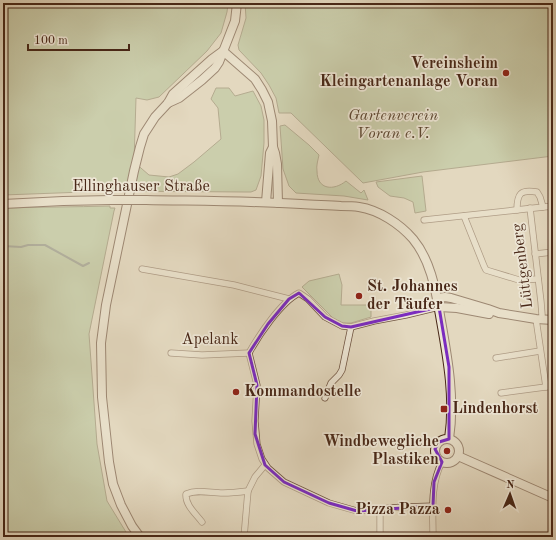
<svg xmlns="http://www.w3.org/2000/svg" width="556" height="540" font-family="'Old Standard TT',serif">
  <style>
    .green { fill: #aec096; stroke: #7b7456 }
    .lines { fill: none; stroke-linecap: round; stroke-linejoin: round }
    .stream { stroke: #767f75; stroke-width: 2 }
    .street-casing { stroke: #6f5341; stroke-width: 7 }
    .secondary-casing { stroke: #482717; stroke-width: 10 }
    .street { stroke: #ede6d5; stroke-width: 5.5 }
    .secondary { stroke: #ede6d5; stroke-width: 8 }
    .secondary-bridge-casing { stroke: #482717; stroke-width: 10; stroke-linecap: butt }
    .secondary-bridge { stroke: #ede6d5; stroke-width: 8 }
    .marked { fill: none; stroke: #7b2cbf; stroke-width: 3; stroke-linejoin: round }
    .poi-dot { fill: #8f2418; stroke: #ede6d5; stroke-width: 1.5 }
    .labels { text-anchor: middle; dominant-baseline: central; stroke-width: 3.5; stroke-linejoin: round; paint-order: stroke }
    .poi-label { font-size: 16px; font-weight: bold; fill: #482717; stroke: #ede6d5; text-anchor: end }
    .park-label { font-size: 16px; font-style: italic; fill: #5c4630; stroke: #ede6d5 }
    .street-label { font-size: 16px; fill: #482717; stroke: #ede6d5 }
  </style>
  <rect width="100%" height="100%" fill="#e3d8bf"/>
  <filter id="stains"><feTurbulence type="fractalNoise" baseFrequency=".005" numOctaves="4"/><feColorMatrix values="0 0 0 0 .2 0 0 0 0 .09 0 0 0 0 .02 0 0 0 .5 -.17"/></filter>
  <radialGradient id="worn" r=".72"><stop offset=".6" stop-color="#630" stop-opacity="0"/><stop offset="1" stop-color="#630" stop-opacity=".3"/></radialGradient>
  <g class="green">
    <polygon points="3,3 228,3 227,12 221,33 207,51 159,97 147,100 136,98 134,162 149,175 169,177 178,174 194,162 221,139 218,108 211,99 216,88 229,88 235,96 253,91 261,106 264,120 264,143 261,176 256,190 251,192 244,192 112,191 3,195"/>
    <polygon points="245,3 553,3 553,156 423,172 363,183 291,113 279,113 276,98 269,85 261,73 239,50 238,45 246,18"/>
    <path d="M 285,125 L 309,145 L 319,155 C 318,160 316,166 317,171 C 317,190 334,191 346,181 L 361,193 L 364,190 L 368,200 L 344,196 L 296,193 L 289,186 L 283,169 L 280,126 Z"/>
    <polygon points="422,176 426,211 415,213 413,202 404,198 390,196 378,187 376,182"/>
    <path d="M 110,206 L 110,208 L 115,208 L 114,211 L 89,334 L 97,444 L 107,501 L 129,537 L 3,537 L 3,208 C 39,207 75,207 110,206 Z"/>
    <polygon points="339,274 342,285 341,305 371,305 371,317 351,323 343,323 334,319 302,287 309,281"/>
  </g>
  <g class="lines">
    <polyline class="stream" points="3,246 21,247 28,245 45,245 83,266 89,263"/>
    <defs>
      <g id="street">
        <polyline points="530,208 541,302 542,315 542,320"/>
        <path d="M 517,210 C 517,194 520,189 537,192 L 540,197 L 543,207"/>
        <polyline points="464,216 484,266 486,270 519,280 538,279"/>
        <polyline points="424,220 553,206"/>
        <polyline points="535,254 553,252"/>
        <polyline points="142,269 234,285 289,299"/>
        <polyline points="536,319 546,387"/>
        <polyline points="171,353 202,355 249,353"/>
        <polyline points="496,358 540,351"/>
        <polyline points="501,393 553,386"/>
        <polyline points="325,398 331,383 339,375 342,370 351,327"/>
        <path d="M 433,506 L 402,507 L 357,511 L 329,503 L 284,482 L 268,468 L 262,459 L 257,444 L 255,421 L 257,385 L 249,353 C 259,335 281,302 299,293 L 308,299 L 325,317 L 342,326 L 351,327 L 374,321 L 406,315 L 439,307"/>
        <path d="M 202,522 C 196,514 185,505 186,494 C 198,489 210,493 223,493 C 231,493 240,492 248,491"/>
        <polyline points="244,537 248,491 255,477 265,465"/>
        <polyline points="380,537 380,509"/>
        <path d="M 433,537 C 433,512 430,484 442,462"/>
      </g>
      <g id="secondary">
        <polyline points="223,51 255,79 262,90 268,102 272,121 273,147 275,153 277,164 278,203"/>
        <polyline points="168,103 179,98 202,80 215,68 219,62 235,21 237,3"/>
        <path d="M 146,200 C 198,201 250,201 301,204 C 314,205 328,205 341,206 C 347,206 353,206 359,207 C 379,210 400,224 413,239 C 432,262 436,293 441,321 C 448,360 455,400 449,439"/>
        <polyline points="266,202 270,153 273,147"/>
        <polyline points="3,204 63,201 111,200"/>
        <polyline points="437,298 445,297 451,298 488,309 499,313 536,319 553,320"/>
        <polyline points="439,307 457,308 489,314"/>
        <circle cx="447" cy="451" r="12"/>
        <polyline points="458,456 553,498"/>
        <polyline points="140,537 132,526 121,505 113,484 109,462 102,397 101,343 106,305 134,171 140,147 144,134 155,117 168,103 173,94 212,59 223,51"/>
      </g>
    </defs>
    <use href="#street" class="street-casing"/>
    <use href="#secondary" class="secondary-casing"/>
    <use href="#street" class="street"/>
    <use href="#secondary" class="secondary"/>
    <defs>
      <polyline id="secondary-bridge" points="111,200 146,200"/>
    </defs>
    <use href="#secondary-bridge" class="secondary-bridge-casing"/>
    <use href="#secondary-bridge" class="secondary-bridge"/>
  </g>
  <path d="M0 0H556V540H0ZM 299,293 L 325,317 L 342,326 L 351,327 L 439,307 L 449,367 L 449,439 L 439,442 L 435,449 L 442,462 L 434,482 L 433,506 L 357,511 L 329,503 L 284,482 L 265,465 L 255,434 L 257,385 L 249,353 L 268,324 L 289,299 Z" fill="#e3d8bf" fill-opacity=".55" fill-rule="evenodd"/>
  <path class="marked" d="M 299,293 L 325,317 L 342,326 L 351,327 L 439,307 L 449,367 L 449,439 L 439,442 L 435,449 L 442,462 L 434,482 L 433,506 L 357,511 L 329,503 L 284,482 L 265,465 L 255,434 L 257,385 L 249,353 L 268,324 L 289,299 Z"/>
  <g class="poi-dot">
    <circle cx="506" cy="73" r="4"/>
    <circle cx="359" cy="296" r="4"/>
    <circle cx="236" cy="392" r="4"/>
    <rect x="440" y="405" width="8" height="8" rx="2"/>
    <circle cx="447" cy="451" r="4"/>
    <circle cx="448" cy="510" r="4"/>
  </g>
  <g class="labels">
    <g class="poi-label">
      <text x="498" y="64">Vereinsheim<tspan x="498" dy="18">Kleingartenanlage Voran</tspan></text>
      <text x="367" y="287" text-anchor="start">St. Johannes<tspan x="367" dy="18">der Täufer</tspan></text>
      <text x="244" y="392" text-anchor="start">Kommandostelle</text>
      <text x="452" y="409" text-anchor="start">Lindenhorst</text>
      <text x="439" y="442">Windbewegliche<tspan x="439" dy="18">Plastiken</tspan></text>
      <text x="440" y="510">Pizza Pazza</text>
    </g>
    <g class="park-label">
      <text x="393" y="116">Gartenverein<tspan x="393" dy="18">Voran e.V.</tspan></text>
    </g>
    <g class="street-label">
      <text x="141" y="187">Ellinghauser Straße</text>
      <text transform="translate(523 266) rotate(-97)">Lüttgenberg</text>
      <text x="210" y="340">Apelank</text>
    </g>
  </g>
  <rect width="556" height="540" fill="none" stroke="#e3d8bf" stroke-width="16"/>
  <rect x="4" y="4" width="548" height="532" fill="none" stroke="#482717" stroke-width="2"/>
  <rect x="8" y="8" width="540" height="524" fill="none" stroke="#482717"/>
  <g transform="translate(510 494) rotate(2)" stroke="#ede6d5" stroke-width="3" paint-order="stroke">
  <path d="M0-3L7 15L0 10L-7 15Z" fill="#482717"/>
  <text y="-6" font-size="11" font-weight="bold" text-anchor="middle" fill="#482717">N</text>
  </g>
  <path d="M28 44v6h101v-6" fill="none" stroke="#482717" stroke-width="2"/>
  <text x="34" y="44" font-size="12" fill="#482717" stroke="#ede6d5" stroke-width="3" paint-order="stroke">100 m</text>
  <rect width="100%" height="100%" filter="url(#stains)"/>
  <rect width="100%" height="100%" fill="url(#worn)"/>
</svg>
